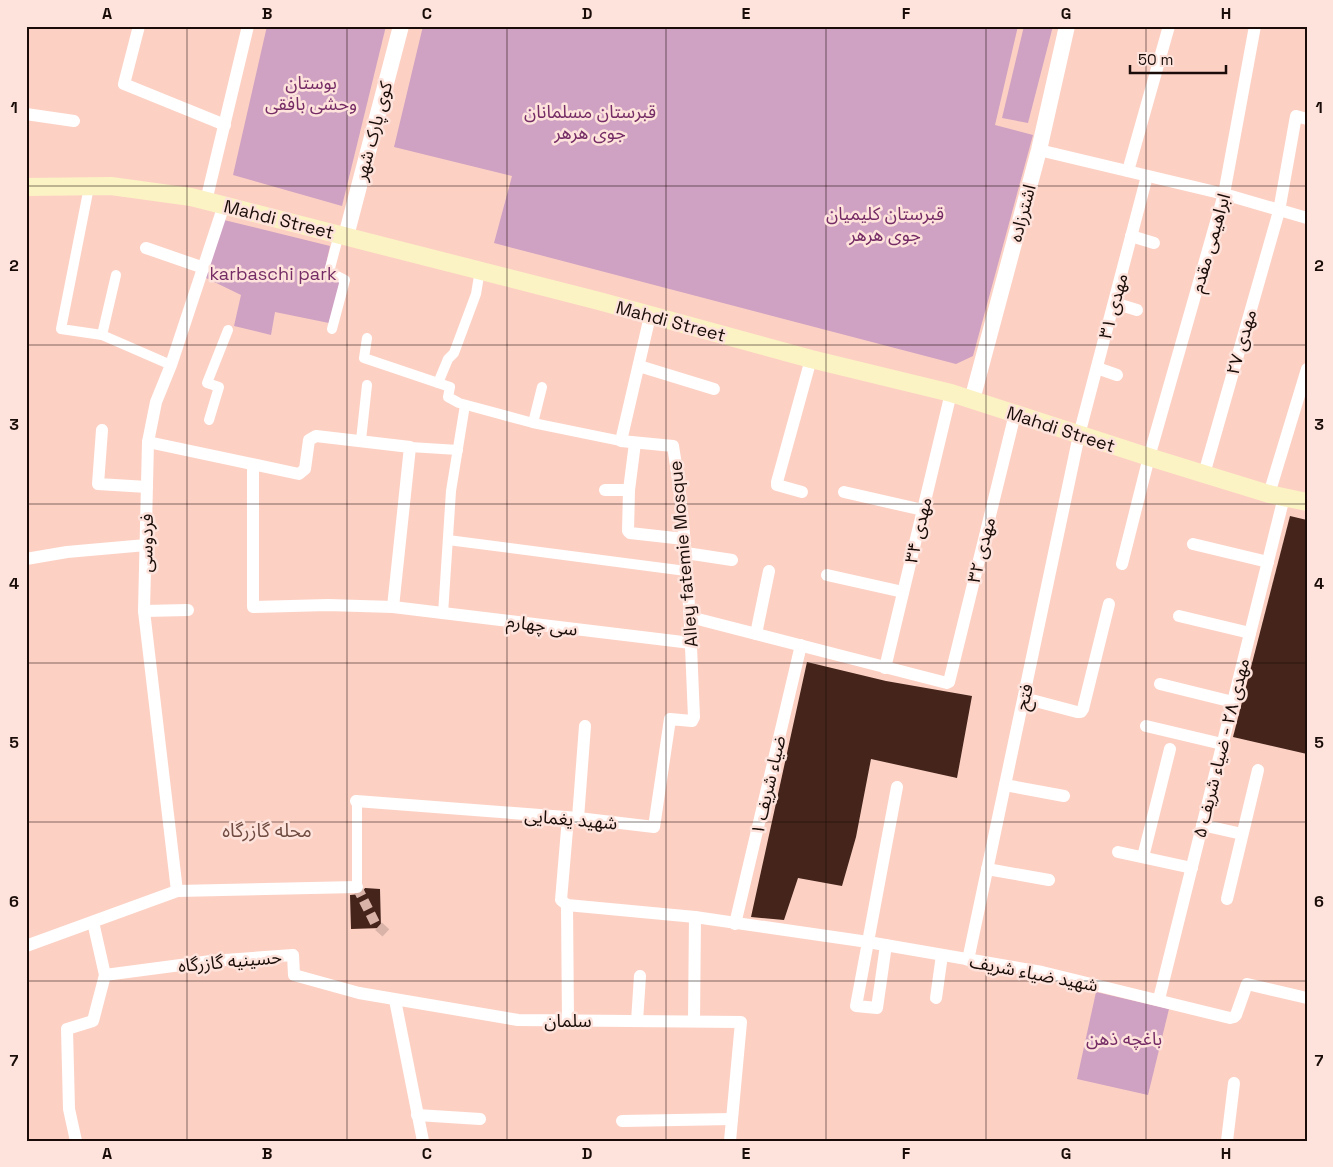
<svg xmlns="http://www.w3.org/2000/svg" width="1333" height="1167" font-family="'Space Grotesk','Noto Sans Arabic',sans-serif">
  <style>
    .green { fill: #cfa1c2 }
    .building { fill: #44241b }
    .lines { fill: none; stroke-linecap: round; stroke-linejoin: round }
    .pedestrian-tunnel { stroke: #dab3a8; stroke-width: 10; stroke-dasharray: 10 5; stroke-linecap: butt }
    .pedestrian { stroke: #fff; stroke-width: 10 }
    .minor { stroke: #fff; stroke-width: 12 }
    .tertiary { stroke: #fff; stroke-width: 16 }
    .secondary { stroke: #fcf3c4; stroke-width: 18 }
    .grid { fill: none; stroke: #1a0c08; stroke-width: 1; stroke-opacity: 0.55 }
    .labels { text-anchor: middle; dominant-baseline: central; stroke-width: 5; stroke-linejoin: round; paint-order: stroke }
    .park-label { font-size: 18px; fill: #752b65; stroke: #fde3db }
    .street-label { font-size: 18px; fill: #1a0c08; stroke: #fde3db }
    .neighbourhood-label { font-size: 19px; fill: #704c42; stroke: #fde3db }
    .neatline { fill: none; stroke: #1a0c08; stroke-width: 2 }
    .grid-label { font-size: 16px; text-anchor: middle; font-weight: bold; fill: #1a0c08 }
  </style>
  <rect width="100%" height="100%" fill="#fcd1c4"/>
  <g class="green">
    <polygon points="267,26 386,26 342,206 233,175"/>
    <polygon points="423,26 1018,26 995,125 1033,135 973,356 956,364 494,243 512,176 394,147"/>
    <polygon points="1024,26 1053,26 1028,123 1002,118"/>
    <polygon points="224,220 330,246 324,273 342,282 329,323 275,312 271,335 234,326 241,295 204,277"/>
    <polygon points="1096,992 1169,1009 1148,1095 1077,1079"/>
  </g>
  <g class="building">
    <polygon points="1290,516 1307,520 1307,754 1233,737"/>
    <polygon points="807,662 886,681 972,696 957,778 871,759 856,837 842,886 798,878 784,920 751,917"/>
    <polygon points="365,888 380,889 381,928 351,929 350,895 361,894"/>
  </g>
  <g class="lines">
    <polyline class="pedestrian-tunnel" points="357,887 375,923 386,933"/>
    <g class="pedestrian">
      <polyline points="89,187 61,329 102,335 171,365"/>
      <polyline points="332,329 345,280 329,272 339,234"/>
      <polyline points="102,335 116,275"/>
      <polyline points="367,338 364,358 450,387 448,397 459,403 533,423 621,441"/>
      <polyline points="438,383 448,359 454,353 476,294 480,270"/>
      <polyline points="209,420 219,387 207,383 228,330"/>
      <polyline points="533,423 542,387"/>
      <polyline points="361,440 367,385"/>
      <polyline points="410,447 458,450"/>
      <polyline points="448,540 686,571"/>
      <polyline points="443,614 451,491 465,405"/>
      <polyline points="357,801 357,887"/>
    </g>
    <g class="minor">
      <polyline points="139,26 124,84 225,125"/>
      <polyline points="26,114 74,121"/>
      <polyline points="1039,150 1224,194 1307,218"/>
      <polyline points="1128,171 1169,26"/>
      <polyline points="206,201 248,26"/>
      <polyline points="1131,236 1154,243"/>
      <polyline points="146,248 204,268"/>
      <polyline points="1114,303 1137,310"/>
      <polyline points="639,366 714,389"/>
      <polyline points="1097,368 1117,375"/>
      <polyline points="102,430 98,484 147,487"/>
      <polyline points="148,442 299,474 305,469 309,440 316,436 410,447 393,607"/>
      <polyline points="635,443 629,490 628,531 630,533 684,539"/>
      <polyline points="253,465 253,607 328,605 393,607 691,643"/>
      <polyline points="1204,474 1279,211 1296,116 1307,119"/>
      <polyline points="605,490 629,490"/>
      <polyline points="802,492 777,485 777,482 811,359"/>
      <polyline points="844,492 923,510"/>
      <polyline points="1269,494 1307,369"/>
      <polyline points="1193,544 1268,562"/>
      <polyline points="686,553 732,560"/>
      <polyline points="26,559 67,552 146,545"/>
      <polyline points="1122,564 1149,457 1224,194 1255,26"/>
      <polyline points="827,575 903,592"/>
      <polyline points="144,611 188,610"/>
      <polyline points="1179,616 1250,633"/>
      <polyline points="690,617 947,683 949,682 1015,414"/>
      <polyline points="756,634 769,571"/>
      <polyline points="885,668 951,393"/>
      <polyline points="1160,684 1233,702"/>
      <polyline points="1024,698 1077,712 1081,712 1083,709 1109,604"/>
      <polyline points="1146,726 1222,744"/>
      <polyline points="1005,785 1064,796"/>
      <path d="M 356,801 L 578,818 L 654,827 L 670,719 L 692,721 L 694,717 C 690,627 688,536 673,446 L 621,441 L 650,316"/>
      <polyline points="568,818 561,900 567,905 695,917 868,942 1042,972 1230,1018 1234,1017 1236,1015 1247,984 1307,998"/>
      <polyline points="578,818 585,726"/>
      <polyline points="1202,825 1242,834"/>
      <polyline points="1118,852 1192,868"/>
      <polyline points="1143,857 1170,749"/>
      <polyline points="987,869 1049,880"/>
      <polyline points="177,891 144,611 148,442 156,402 171,365 224,205"/>
      <polyline points="1227,899 1258,770"/>
      <polyline points="567,905 568,1020"/>
      <polyline points="735,924 801,645"/>
      <polyline points="886,945 877,1008 856,1006 897,787"/>
      <polyline points="26,946 177,891 357,887"/>
      <polyline points="968,960 1079,435 1147,176"/>
      <polyline points="105,975 211,961 293,955 294,975 359,993 518,1020 741,1022 730,1141"/>
      <polyline points="936,998 942,955"/>
      <polyline points="1159,999 1284,497"/>
      <polyline points="395,1000 423,1141"/>
      <polyline points="637,1021 640,976"/>
      <polyline points="694,1021 695,917"/>
      <polyline points="417,1115 480,1119"/>
      <polyline points="622,1121 732,1119"/>
      <polyline points="76,1141 69,1109 67,1029 93,1021 105,975 93,922"/>
      <polyline points="1227,1141 1234,1083"/>
    </g>
    <g class="tertiary">
      <polyline points="346,236 401,26"/>
      <polyline points="972,400 1039,150 1067,26"/>
    </g>
    <polyline class="secondary" points="26,187 111,186 191,197 599,301 811,359 951,393 1149,457 1269,494 1307,502"/>
  </g>
  <path class="grid" d="M 187,26 L 187,1141M 347,26 L 347,1141M 507,26 L 507,1141M 666,26 L 666,1141M 826,26 L 826,1141M 986,26 L 986,1141M 1146,26 L 1146,1141M 26,186 L 1307,186M 26,345 L 1307,345M 26,504 L 1307,504M 26,663 L 1307,663M 26,822 L 1307,822M 26,981 L 1307,981"/>
  <g class="labels">
    <g class="park-label">
      <text x="311" y="82">بوستان<tspan x="311" dy="21">وحشی بافقی</tspan></text>
      <text x="590" y="111">قبرستان مسلمانان<tspan x="590" dy="21">جوی هرهر</tspan></text>
      <text x="885" y="213">قبرستان کلیمیان<tspan x="885" dy="21">جوی هرهر</tspan></text>
      <text x="273" y="273">karbaschi park</text>
      <text x="1124" y="1038">باغچه ذهن</text>
    </g>
    <g class="street-label">
      <text transform="translate(373 131) rotate(-75)">کوی پارک شهر</text>
      <text transform="translate(1022 213) rotate(-75)">اشترزاده</text>
      <text transform="translate(279 219) rotate(14)">Mahdi Street</text>
      <text transform="translate(1210 243) rotate(-74)">ابراهیمی مقدم</text>
      <text transform="translate(1113 306) rotate(-75)">مهدی ۳۱</text>
      <text transform="translate(671 321) rotate(15)">Mahdi Street</text>
      <text transform="translate(1241 342) rotate(-74)">مهدی ۲۷</text>
      <text transform="translate(1061 429) rotate(18)">Mahdi Street</text>
      <text transform="translate(918 530) rotate(-77)">مهدی ۳۴</text>
      <text transform="translate(146 543) rotate(-89)">فردوسی</text>
      <text transform="translate(981 550) rotate(-76)">مهدی ۳۲</text>
      <text transform="translate(683 554) rotate(-95)">Alley fatemie Mosque</text>
      <text transform="translate(542 625) rotate(7)">سی چهارم</text>
      <text transform="translate(1024 697) rotate(-78)">فتح</text>
      <text transform="translate(1221 748) rotate(-76)">مهدی ۲۸ - ضیاء شریف ۵</text>
      <text transform="translate(768 785) rotate(-77)">ضیاء شریف ۱</text>
      <text transform="translate(571 819) rotate(5)">شهید یغمایی</text>
      <text transform="translate(230 961) rotate(-5)">حسینیه گازرگاه</text>
      <text transform="translate(1034 973) rotate(11)">شهید ضیاء شریف</text>
      <text x="568" y="1020">سلمان</text>
    </g>
    <g class="neighbourhood-label">
      <text x="267" y="830">محله گازرگاه</text>
    </g>
  </g>
  <rect width="1333" height="1167" fill="none" stroke="#fde3db" stroke-width="55"/>
  <path d="M1130 65v8h96v-8" fill="none" stroke="#1a0c08" stroke-width="2.5"/>
  <text x="1138" y="65" font-size="15" fill="#1a0c08" stroke="#fde3db" stroke-width="4" paint-order="stroke">50 m</text>
  <rect x="28" y="28" width="1278" height="1112" class="neatline"/>
  <g class="grid-label">
    <text x="107" y="19">A</text>
    <text x="267" y="19">B</text>
    <text x="427" y="19">C</text>
    <text x="587" y="19">D</text>
    <text x="746" y="19">E</text>
    <text x="906" y="19">F</text>
    <text x="1066" y="19">G</text>
    <text x="1226" y="19">H</text>
    <text x="14" y="113">1</text>
    <text x="1319" y="113">1</text>
    <text x="14" y="271">2</text>
    <text x="1319" y="271">2</text>
    <text x="14" y="430">3</text>
    <text x="1319" y="430">3</text>
    <text x="14" y="589">4</text>
    <text x="1319" y="589">4</text>
    <text x="14" y="748">5</text>
    <text x="1319" y="748">5</text>
    <text x="14" y="907">6</text>
    <text x="1319" y="907">6</text>
    <text x="14" y="1066">7</text>
    <text x="1319" y="1066">7</text>
    <text x="107" y="1159">A</text>
    <text x="267" y="1159">B</text>
    <text x="427" y="1159">C</text>
    <text x="587" y="1159">D</text>
    <text x="746" y="1159">E</text>
    <text x="906" y="1159">F</text>
    <text x="1066" y="1159">G</text>
    <text x="1226" y="1159">H</text>
  </g>
</svg>
